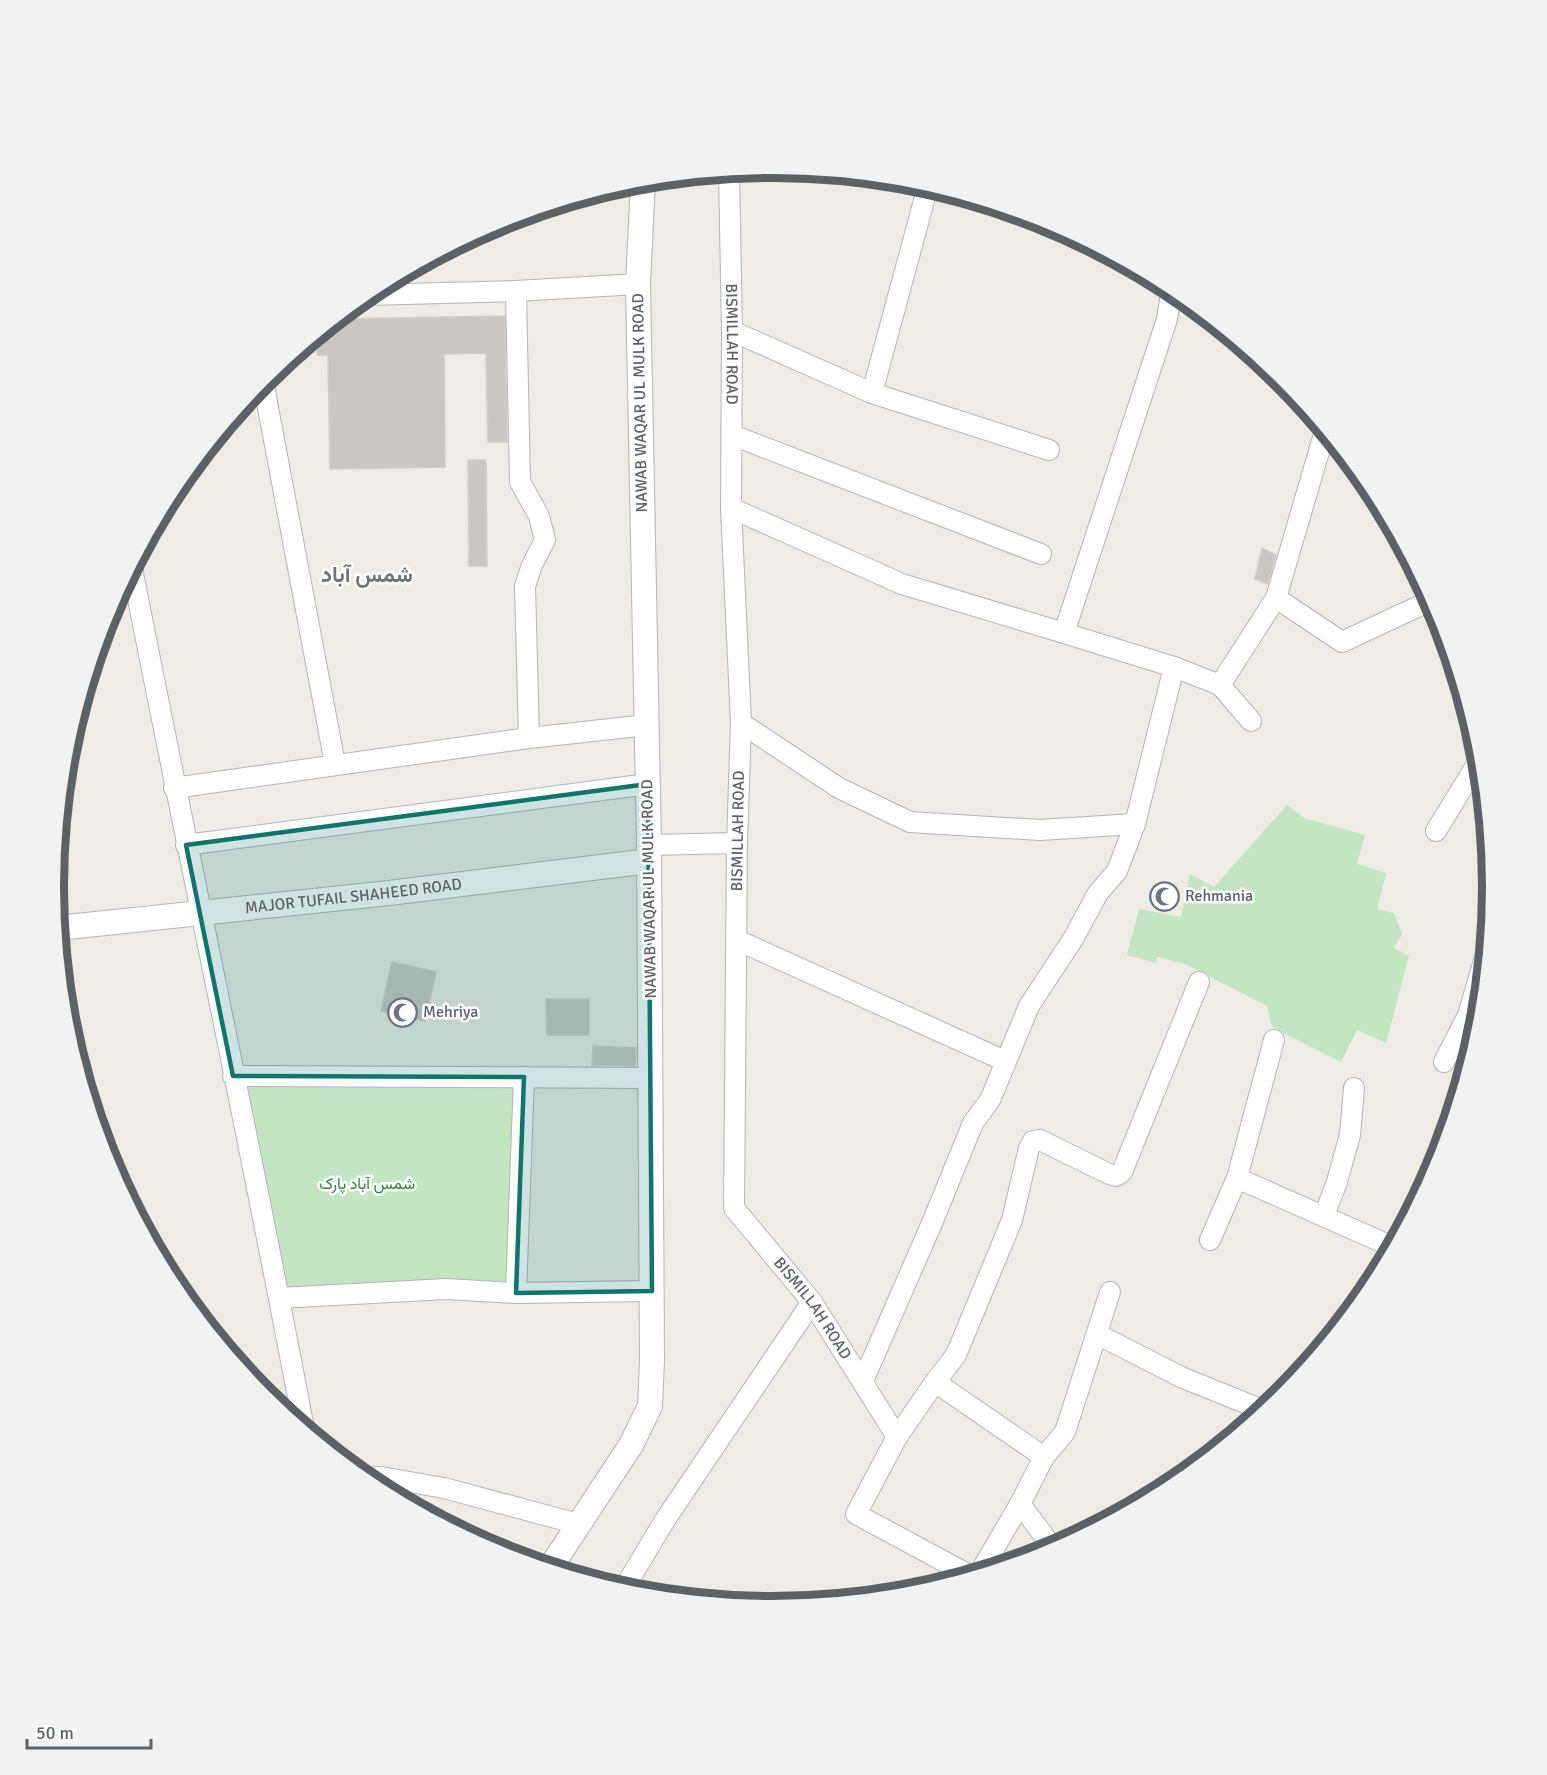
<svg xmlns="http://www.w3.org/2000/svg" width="1547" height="1775" font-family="Signika,Vazirmatn,sans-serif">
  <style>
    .green { fill: #c4e5c2 }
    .building { fill: #cac7c2; stroke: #d3cdc3; stroke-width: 1.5 }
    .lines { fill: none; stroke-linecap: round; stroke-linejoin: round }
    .minor-casing { stroke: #b2b5b9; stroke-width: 22 }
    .tertiary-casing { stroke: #b2b5b9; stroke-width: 26 }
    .minor { stroke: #fff; stroke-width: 20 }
    .tertiary { stroke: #fff; stroke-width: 24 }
    .marked { fill: #0f766e; fill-opacity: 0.2; stroke: #0f766e; stroke-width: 4.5; stroke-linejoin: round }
    .labels { text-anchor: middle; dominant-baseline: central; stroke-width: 5; stroke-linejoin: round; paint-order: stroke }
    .street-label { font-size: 16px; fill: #5d6165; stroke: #fff }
    .worship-label { font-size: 16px; fill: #5b616d; stroke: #fff; text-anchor: start }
    .park-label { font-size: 16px; fill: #398137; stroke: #fff }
    .district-label { font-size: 22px; font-weight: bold; fill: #6e7377; stroke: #fff }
    .rim { fill: none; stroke: #5d6165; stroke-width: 8 }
  </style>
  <rect width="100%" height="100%" fill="#eeece5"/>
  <g class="green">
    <polygon points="1287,805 1304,818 1365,835 1357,864 1386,873 1377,909 1394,913 1402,934 1394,948 1409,956 1386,1043 1357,1030 1341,1062 1272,1027 1267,1006 1185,964 1157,957 1156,963 1127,955 1139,909 1181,917 1190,874 1214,887"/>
    <polygon points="237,1079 519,1082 511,1287 282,1294"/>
  </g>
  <g class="building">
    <polygon points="505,316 507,442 488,442 486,353 444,354 445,467 330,469 328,355 317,355 317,336 338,319"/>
    <polygon points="468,460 486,460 487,566 469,566"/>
    <polygon points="1262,548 1276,555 1268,584 1255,579"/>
    <polygon points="392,962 436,972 425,1021 381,1011"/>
    <polygon points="546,999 589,999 589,1035 547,1035"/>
    <polygon points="593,1046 636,1048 635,1066 592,1065"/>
  </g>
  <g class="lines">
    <defs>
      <g id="minor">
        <path id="s1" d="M 729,172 L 732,331 L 731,508 L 741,723 L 737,843 L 734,1208 L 812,1302 L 897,1437"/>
        <polyline points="1172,288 1167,319 1064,633 1174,667"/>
        <polyline points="516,291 520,482 539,516 545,540 532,565 525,586 529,738"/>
        <polyline points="367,295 516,291 638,284"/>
        <polyline points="732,331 872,393 1049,450"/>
        <polyline points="263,381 335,764"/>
        <polyline points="872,393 928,186"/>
        <polyline points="732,435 1041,554"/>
        <polyline points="731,508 902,584 1064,633"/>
        <path d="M 132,568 C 188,855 250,1141 304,1429"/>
        <polyline points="1276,598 1325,431"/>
        <polyline points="1220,685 1276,598 1342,642 1432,600"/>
        <polyline points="741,723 839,788 910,822 1040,830 1135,824"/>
        <polyline points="174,788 529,738 647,725"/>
        <polyline points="1436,831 1480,759"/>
        <polyline points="186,845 648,784"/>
        <polyline points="649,845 737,843"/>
        <polyline points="737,940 1005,1061"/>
        <polyline points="1444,1062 1468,1015 1485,957"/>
        <polyline points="233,1076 650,1078"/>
        <polyline points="1237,1178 1393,1247"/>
        <polyline points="1324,1215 1336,1185 1350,1135 1354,1088"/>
        <polyline points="1210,1240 1237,1178 1274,1040"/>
        <polyline points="516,1293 524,1077"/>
        <polyline points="279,1298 446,1289 516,1293 652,1291"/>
        <polyline points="1097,1334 1181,1377 1265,1411"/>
        <polyline points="863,1381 932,1223 973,1123 990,1100 1029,1006 1073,939 1098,893 1117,871 1135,824 1174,667 1220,685 1251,721"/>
        <polyline points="935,1382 956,1355 1012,1220 1029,1148 1033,1141 1040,1140 1109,1174 1116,1176 1122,1172 1199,982"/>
        <polyline points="1044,1457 1065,1432 1110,1292"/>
        <polyline points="364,1478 381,1477 444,1488 578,1524"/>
        <polyline points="1020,1504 1054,1549"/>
        <polyline points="971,1576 856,1514 897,1437 935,1382 1044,1457 1020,1504 979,1574"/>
        <polyline points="623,1590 665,1520 812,1302"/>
      </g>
      <g id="tertiary">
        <path id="s2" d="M 58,928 L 389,893 L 649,861"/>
        <polyline points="550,1568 631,1445 650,1406 652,1360 649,845 638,284 643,181"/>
      </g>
    </defs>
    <use href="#minor" class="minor-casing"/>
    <use href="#tertiary" class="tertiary-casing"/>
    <use href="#minor" class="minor"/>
    <use href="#tertiary" class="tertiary"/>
  </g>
  <path class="marked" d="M 648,784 L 652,1291 L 516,1293 L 524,1077 L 233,1076 L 186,845 Z"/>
  <defs>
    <symbol id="mosque-ring" viewBox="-11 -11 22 22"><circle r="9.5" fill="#fff" stroke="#6b7280" stroke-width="1.5"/><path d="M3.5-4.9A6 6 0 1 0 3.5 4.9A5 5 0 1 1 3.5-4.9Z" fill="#6b7280"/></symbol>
  </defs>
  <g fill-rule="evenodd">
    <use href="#mosque-ring" x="1148" y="880" width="33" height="33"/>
    <use href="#mosque-ring" x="386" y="996" width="33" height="33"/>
  </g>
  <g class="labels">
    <g class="street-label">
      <text stroke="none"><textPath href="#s1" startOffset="172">BISMILLAH ROAD</textPath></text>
      <text transform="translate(640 403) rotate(-91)">NAWAB WAQAR UL MULK ROAD</text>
      <text transform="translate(738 831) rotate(-89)">BISMILLAH ROAD</text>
      <text transform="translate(649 889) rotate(-91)">NAWAB WAQAR UL MULK ROAD</text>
      <text stroke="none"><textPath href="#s2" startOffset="297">MAJOR TUFAIL SHAHEED ROAD</textPath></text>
      <text stroke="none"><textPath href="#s1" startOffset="1164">BISMILLAH ROAD</textPath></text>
    </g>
    <g class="worship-label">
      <text x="1185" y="896">Rehmania</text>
      <text x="423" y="1012">Mehriya</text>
    </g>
    <g class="park-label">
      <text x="367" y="1184">شمس آباد پارک</text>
    </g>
    <g class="district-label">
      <text x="367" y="574">شمس آباد</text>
    </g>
  </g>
  <path d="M0 0H1547V1775H0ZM64 887a709 709 0 1 1 1418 0a709 709 0 1 1-1418 0Z" fill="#f2f2f3" fill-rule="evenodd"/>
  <path class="rim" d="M64 887a709 709 0 1 1 1418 0a709 709 0 1 1-1418 0Z"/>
  <path d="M27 1739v9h124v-9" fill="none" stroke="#5d6165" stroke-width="3"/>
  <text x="36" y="1739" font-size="18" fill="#5d6165" stroke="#ffffff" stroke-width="4.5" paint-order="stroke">50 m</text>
</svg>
